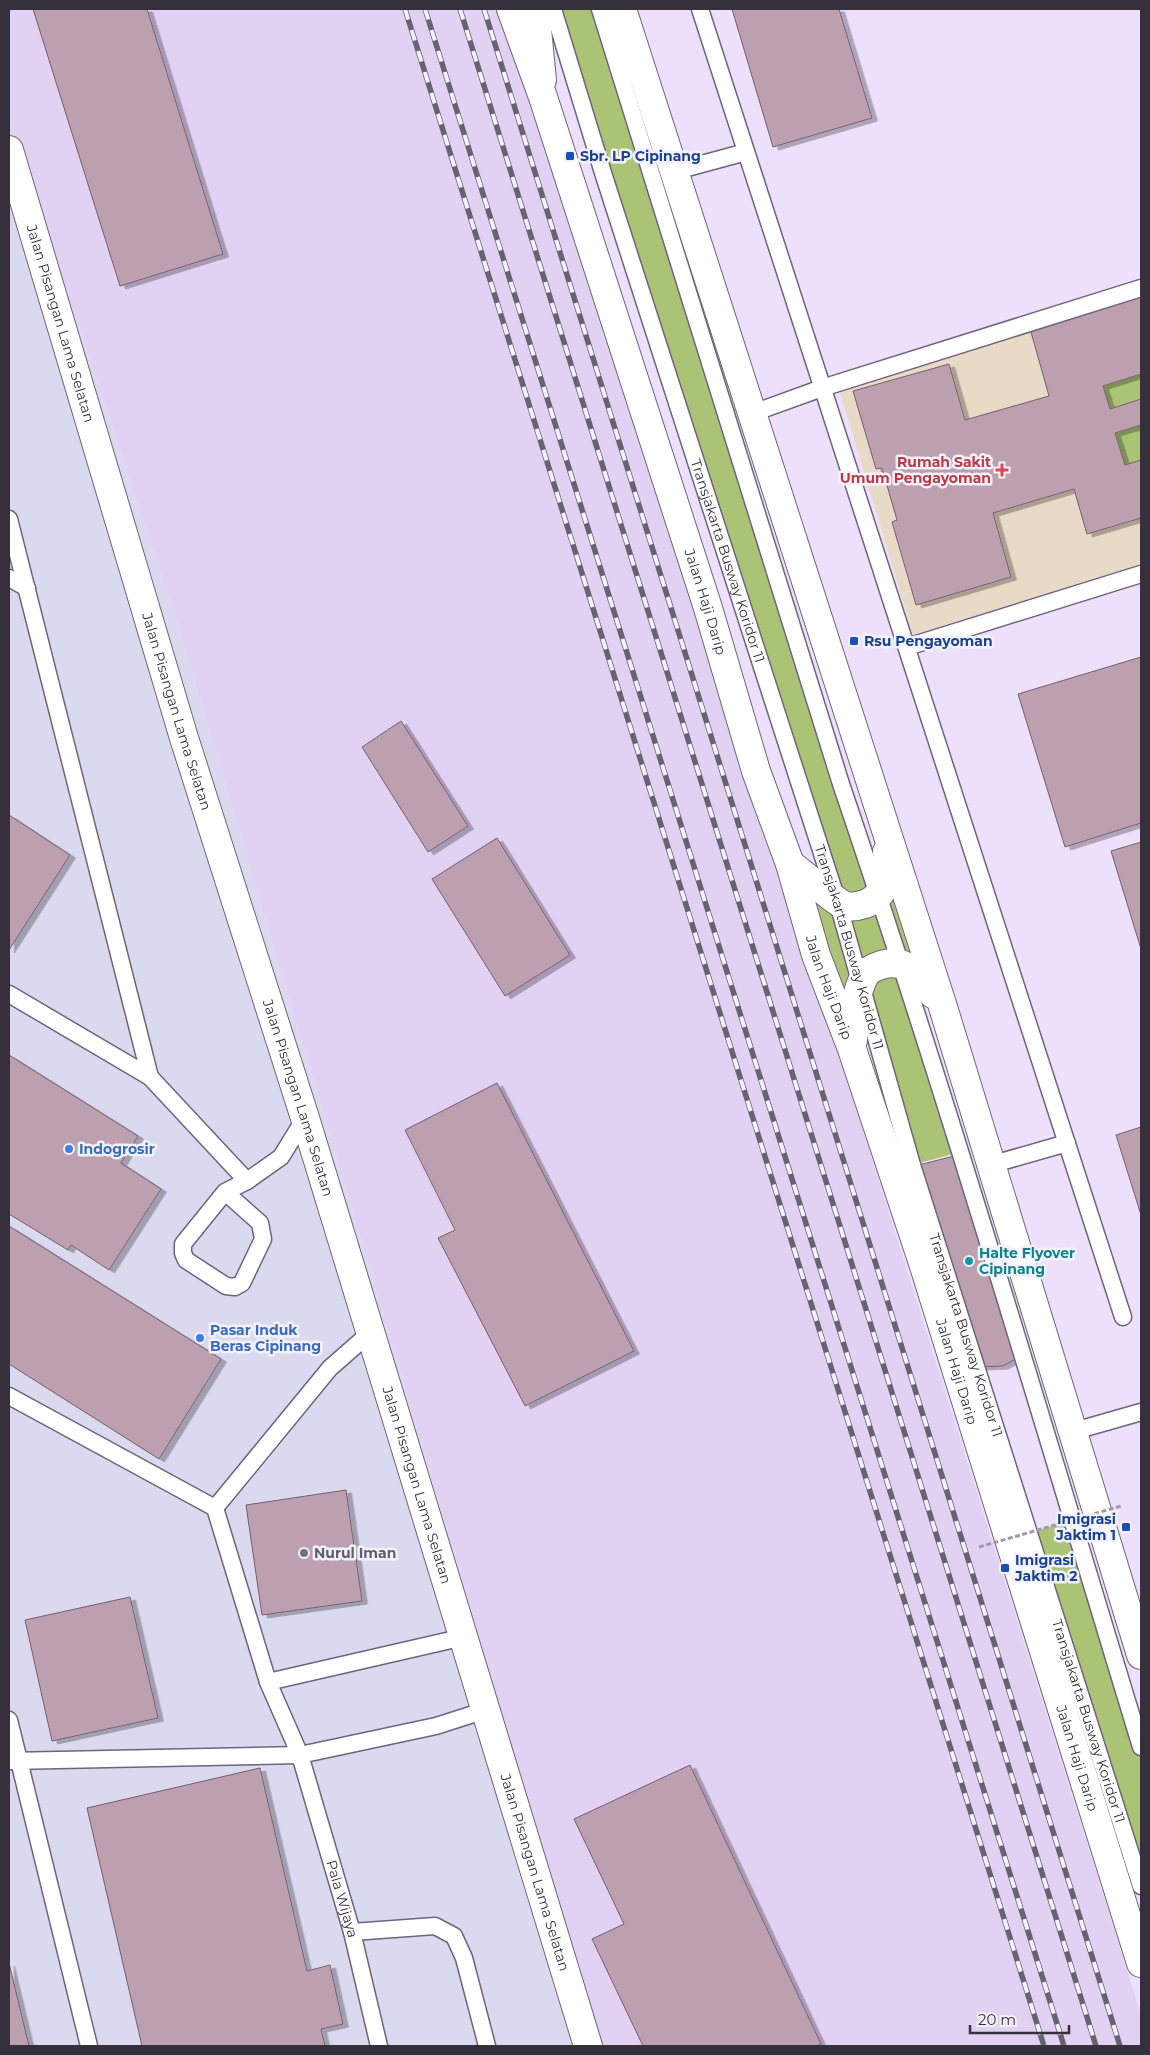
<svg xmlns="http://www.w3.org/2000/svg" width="1150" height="2055" font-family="Montserrat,sans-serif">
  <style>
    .commercial { fill: #dbd9ef }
    .built { fill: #e1d2f4 }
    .medical { fill: #e9d9c7 }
    .green { fill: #aac375 }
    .building { fill: #bca0b0; stroke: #775e6c; filter: url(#shadow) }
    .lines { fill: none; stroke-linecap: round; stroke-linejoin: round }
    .service-casing { stroke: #6e647c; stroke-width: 19 }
    .tertiary-casing { stroke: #6e647c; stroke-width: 30 }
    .secondary-casing { stroke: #6e647c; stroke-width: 30 }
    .primary-casing { stroke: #6e647c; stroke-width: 30 }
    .service { stroke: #fff; stroke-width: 16 }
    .tertiary { stroke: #fff; stroke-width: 28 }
    .secondary { stroke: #fff; stroke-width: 28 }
    .primary { stroke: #fff; stroke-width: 28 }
    .rail-casing { stroke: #686171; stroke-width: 5.5 }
    .rail { stroke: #f5f1fc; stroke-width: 4; stroke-dasharray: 11; stroke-linecap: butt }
    .path-bridge { stroke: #a198ad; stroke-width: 3; stroke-dasharray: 5 2.5; stroke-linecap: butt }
    .transit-dot { fill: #1a4fb4; stroke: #f5f1fc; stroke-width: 2 }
    .health-dot { fill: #e0444e; stroke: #f5f1fc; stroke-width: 2 }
    .shop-dot { fill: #3f7fe0; stroke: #f5f1fc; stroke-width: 2 }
    .culture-dot { fill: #0f9aa8; stroke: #f5f1fc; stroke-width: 2 }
    .worship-dot { fill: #6b7280; stroke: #f5f1fc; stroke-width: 2 }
    .labels { text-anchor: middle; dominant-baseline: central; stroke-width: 5; stroke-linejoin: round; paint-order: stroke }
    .transit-label { font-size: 14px; font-weight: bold; fill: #164399; stroke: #f5f1fc; text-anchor: start }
    .street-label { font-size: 14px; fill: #35303b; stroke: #f5f1fc }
    .health-label { font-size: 14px; font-weight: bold; fill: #be3a42; stroke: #f5f1fc; text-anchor: end }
    .shop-label { font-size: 14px; font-weight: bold; fill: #366cbe; stroke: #f5f1fc; text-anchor: start }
    .culture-label { font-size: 14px; font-weight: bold; fill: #0d838f; stroke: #f5f1fc; text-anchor: start }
    .worship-label { font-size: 14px; font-weight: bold; fill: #5b616d; stroke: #f5f1fc; text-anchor: start }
  </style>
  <defs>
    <filter id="shadow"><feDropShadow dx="5.5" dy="3" stdDeviation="0" flood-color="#0004"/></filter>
  </defs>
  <rect width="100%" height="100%" fill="#ece0fc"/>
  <polygon class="commercial" points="9,116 179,629 601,2046 9,2046"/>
  <polygon class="built" points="9,9 511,9 1141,2015 1141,2046 601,2046 179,629 9,116"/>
  <polygon class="medical" points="1141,281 1141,564 913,635 835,376"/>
  <g class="green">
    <polygon points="553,9 600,9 867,859 888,871 943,1007 911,968 960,1152 912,1165 863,986 852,1049 790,864 828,892"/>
    <polygon points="1141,374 1141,399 1110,409 1103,386"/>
    <polygon points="1141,425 1141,460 1125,465 1115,433"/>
    <polygon points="1073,1521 1141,1745 1141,1886 1030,1532"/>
  </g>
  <g class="building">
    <polygon points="33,9 147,9 223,254 120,286"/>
    <polygon points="732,9 839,9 872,118 773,147"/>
    <polygon points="1141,293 1141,374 1103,386 1110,409 1141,399 1141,425 1115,433 1125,465 1141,460 1141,518 1087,534 1074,489 993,513 1011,577 916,605 892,522 897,520 882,468 876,469 853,391 949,364 965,420 1049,396 1029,325"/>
    <polygon points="1141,657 1141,823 1065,847 1018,694"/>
    <polygon points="401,721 468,826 428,852 362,747"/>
    <polygon points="9,815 70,855 9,950"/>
    <polygon points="497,838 570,955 505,996 432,879"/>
    <polygon points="1141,842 1141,949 1111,851"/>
    <polygon points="9,1055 138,1136 121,1163 161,1189 109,1270 71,1245 68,1250 9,1214"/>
    <polygon points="497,1083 634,1351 525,1406 438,1238 455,1230 405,1130"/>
    <polygon points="1141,1127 1141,1215 1116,1135"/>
    <polygon points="958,1155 1021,1356 1003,1366 980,1367 915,1166"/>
    <polygon points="9,1226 221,1359 159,1459 9,1364"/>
    <polygon points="346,1490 362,1601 262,1615 246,1505"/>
    <polygon points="130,1597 158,1718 52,1741 25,1620"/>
    <polygon points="690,1765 821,2044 816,2046 643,2046 592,1939 624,1924 574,1819"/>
    <polygon points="260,1768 307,1971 330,1965 343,2024 321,2029 325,2046 142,2046 87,1808"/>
    <polygon points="9,1963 29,2046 9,2046"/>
  </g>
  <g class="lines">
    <defs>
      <g id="service">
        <path id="s1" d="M 553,9 L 604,176 L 837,900 L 912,1165 L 1141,1886"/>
        <path d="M 600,9 L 841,784 C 949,1102 1043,1425 1141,1747"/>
        <polyline points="700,9 1123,1317"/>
        <polyline points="676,171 746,152"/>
        <polyline points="753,413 822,388 1141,288"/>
        <polyline points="9,519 150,1077"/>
        <polyline points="9,578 27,588"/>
        <polyline points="907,647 1141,574"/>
        <polyline points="9,994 150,1077 247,1181 281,1157 305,1118"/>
        <polyline points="990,1165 1067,1143"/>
        <polyline points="225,1192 260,1223 263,1239 242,1283 235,1287 226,1286 186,1260 183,1253 183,1244 225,1192 247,1181"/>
        <path id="s2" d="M 9,1396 L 215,1508 L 268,1682 L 300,1755 L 352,1932 L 379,2046"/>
        <polyline points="1071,1432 1141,1412"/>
        <polyline points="215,1508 330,1368 371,1332"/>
        <polyline points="268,1682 464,1637"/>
        <polyline points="9,1720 89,2046"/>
        <polyline points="9,1761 300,1755 436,1726 486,1710"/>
        <polyline points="352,1932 435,1926 454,1936 464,1958 487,2046"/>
      </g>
      <g id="tertiary">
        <path id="s3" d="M 9,150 L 184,738 L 305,1118 L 588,2046"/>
      </g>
      <polyline id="secondary" points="535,9 542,80"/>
      <g id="primary">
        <path id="s4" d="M 511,9 L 543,97 L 708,608 L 756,771 L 790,864 L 816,955 L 852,1049 L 924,1266 L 1141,1963"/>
        <polyline points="622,9 943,1007 1141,1655"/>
        <path d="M 790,864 C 800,871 838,904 846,906 C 852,907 859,906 865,904 C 888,895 889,873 887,852"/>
        <path d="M 853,1040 C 854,1018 854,995 865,975 C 868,970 875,967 881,965 C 906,957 920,976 933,994"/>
      </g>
    </defs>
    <use href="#service" class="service-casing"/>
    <use href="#tertiary" class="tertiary-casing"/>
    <use href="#secondary" class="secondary-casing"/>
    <use href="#primary" class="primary-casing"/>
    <use href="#service" class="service"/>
    <use href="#tertiary" class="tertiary"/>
    <use href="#secondary" class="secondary"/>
    <use href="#primary" class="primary"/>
    <defs>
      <g id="rail">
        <polyline points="405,9 1044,2046"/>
        <polyline points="425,9 1064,2046"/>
        <polyline points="460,9 1096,2046"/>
        <polyline points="484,9 1120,2046"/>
      </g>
    </defs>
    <use href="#rail" class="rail-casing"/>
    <use href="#rail" class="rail"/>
    <polyline class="path-bridge" points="979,1547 1121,1506"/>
  </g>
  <g class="transit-dot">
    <rect x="565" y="151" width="10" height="10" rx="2.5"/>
    <rect x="849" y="636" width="10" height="10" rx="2.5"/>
    <rect x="1121" y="1522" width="10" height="10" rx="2.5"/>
    <rect x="1000" y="1563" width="10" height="10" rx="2.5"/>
  </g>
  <path class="health-dot" d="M999.5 462.5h5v5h5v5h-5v5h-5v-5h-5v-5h5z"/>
  <g class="shop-dot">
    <circle cx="69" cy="1149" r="5"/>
    <circle cx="200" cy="1338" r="5"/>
  </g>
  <circle class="culture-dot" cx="969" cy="1261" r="5"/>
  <circle class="worship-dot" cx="304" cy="1553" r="5"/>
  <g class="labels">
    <g class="transit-label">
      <text x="580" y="156">Sbr. LP Cipinang</text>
      <text x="864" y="641">Rsu Pengayoman</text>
      <text x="1116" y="1519" text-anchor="end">Imigrasi<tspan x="1116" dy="16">Jaktim 1</tspan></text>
      <text x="1015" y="1560">Imigrasi<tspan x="1015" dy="16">Jaktim 2</tspan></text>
    </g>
    <g class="street-label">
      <text stroke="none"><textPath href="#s3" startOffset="181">Jalan Pisangan Lama Selatan</textPath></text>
      <text stroke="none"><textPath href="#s1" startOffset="579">Transjakarta Busway Koridor 11</textPath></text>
      <text stroke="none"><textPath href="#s4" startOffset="624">Jalan Haji Darip</textPath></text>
      <text stroke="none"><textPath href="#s3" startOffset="586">Jalan Pisangan Lama Selatan</textPath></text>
      <text stroke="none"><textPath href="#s1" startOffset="984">Transjakarta Busway Koridor 11</textPath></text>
      <text stroke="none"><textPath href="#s4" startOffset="1029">Jalan Haji Darip</textPath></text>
      <text stroke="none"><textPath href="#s3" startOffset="991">Jalan Pisangan Lama Selatan</textPath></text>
      <text stroke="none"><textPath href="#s1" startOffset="1389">Transjakarta Busway Koridor 11</textPath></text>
      <text stroke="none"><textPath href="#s4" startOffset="1434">Jalan Haji Darip</textPath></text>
      <text stroke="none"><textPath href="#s3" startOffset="1396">Jalan Pisangan Lama Selatan</textPath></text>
      <text stroke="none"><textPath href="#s1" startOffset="1794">Transjakarta Busway Koridor 11</textPath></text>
      <text stroke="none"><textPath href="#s4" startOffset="1839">Jalan Haji Darip</textPath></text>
      <text stroke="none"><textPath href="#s3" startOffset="1801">Jalan Pisangan Lama Selatan</textPath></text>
      <text stroke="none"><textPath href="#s2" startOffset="646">Pala Wijaya</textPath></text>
    </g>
    <g class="health-label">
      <text x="991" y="462">Rumah Sakit<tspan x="991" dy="16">Umum Pengayoman</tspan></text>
    </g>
    <g class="shop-label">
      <text x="79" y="1149">Indogrosir</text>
      <text x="210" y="1330">Pasar Induk<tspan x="210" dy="16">Beras Cipinang</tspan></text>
    </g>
    <g class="culture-label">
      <text x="979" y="1253">Halte Flyover<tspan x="979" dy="16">Cipinang</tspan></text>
    </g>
    <g class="worship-label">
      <text x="314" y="1553">Nurul Iman</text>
    </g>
  </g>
  <rect width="1150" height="2055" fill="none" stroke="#35303b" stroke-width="20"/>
  <path d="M970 2025v8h99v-8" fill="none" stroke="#35303b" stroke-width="2.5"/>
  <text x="978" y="2025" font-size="15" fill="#35303b" stroke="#f5f1fc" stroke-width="4" paint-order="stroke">20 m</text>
</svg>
